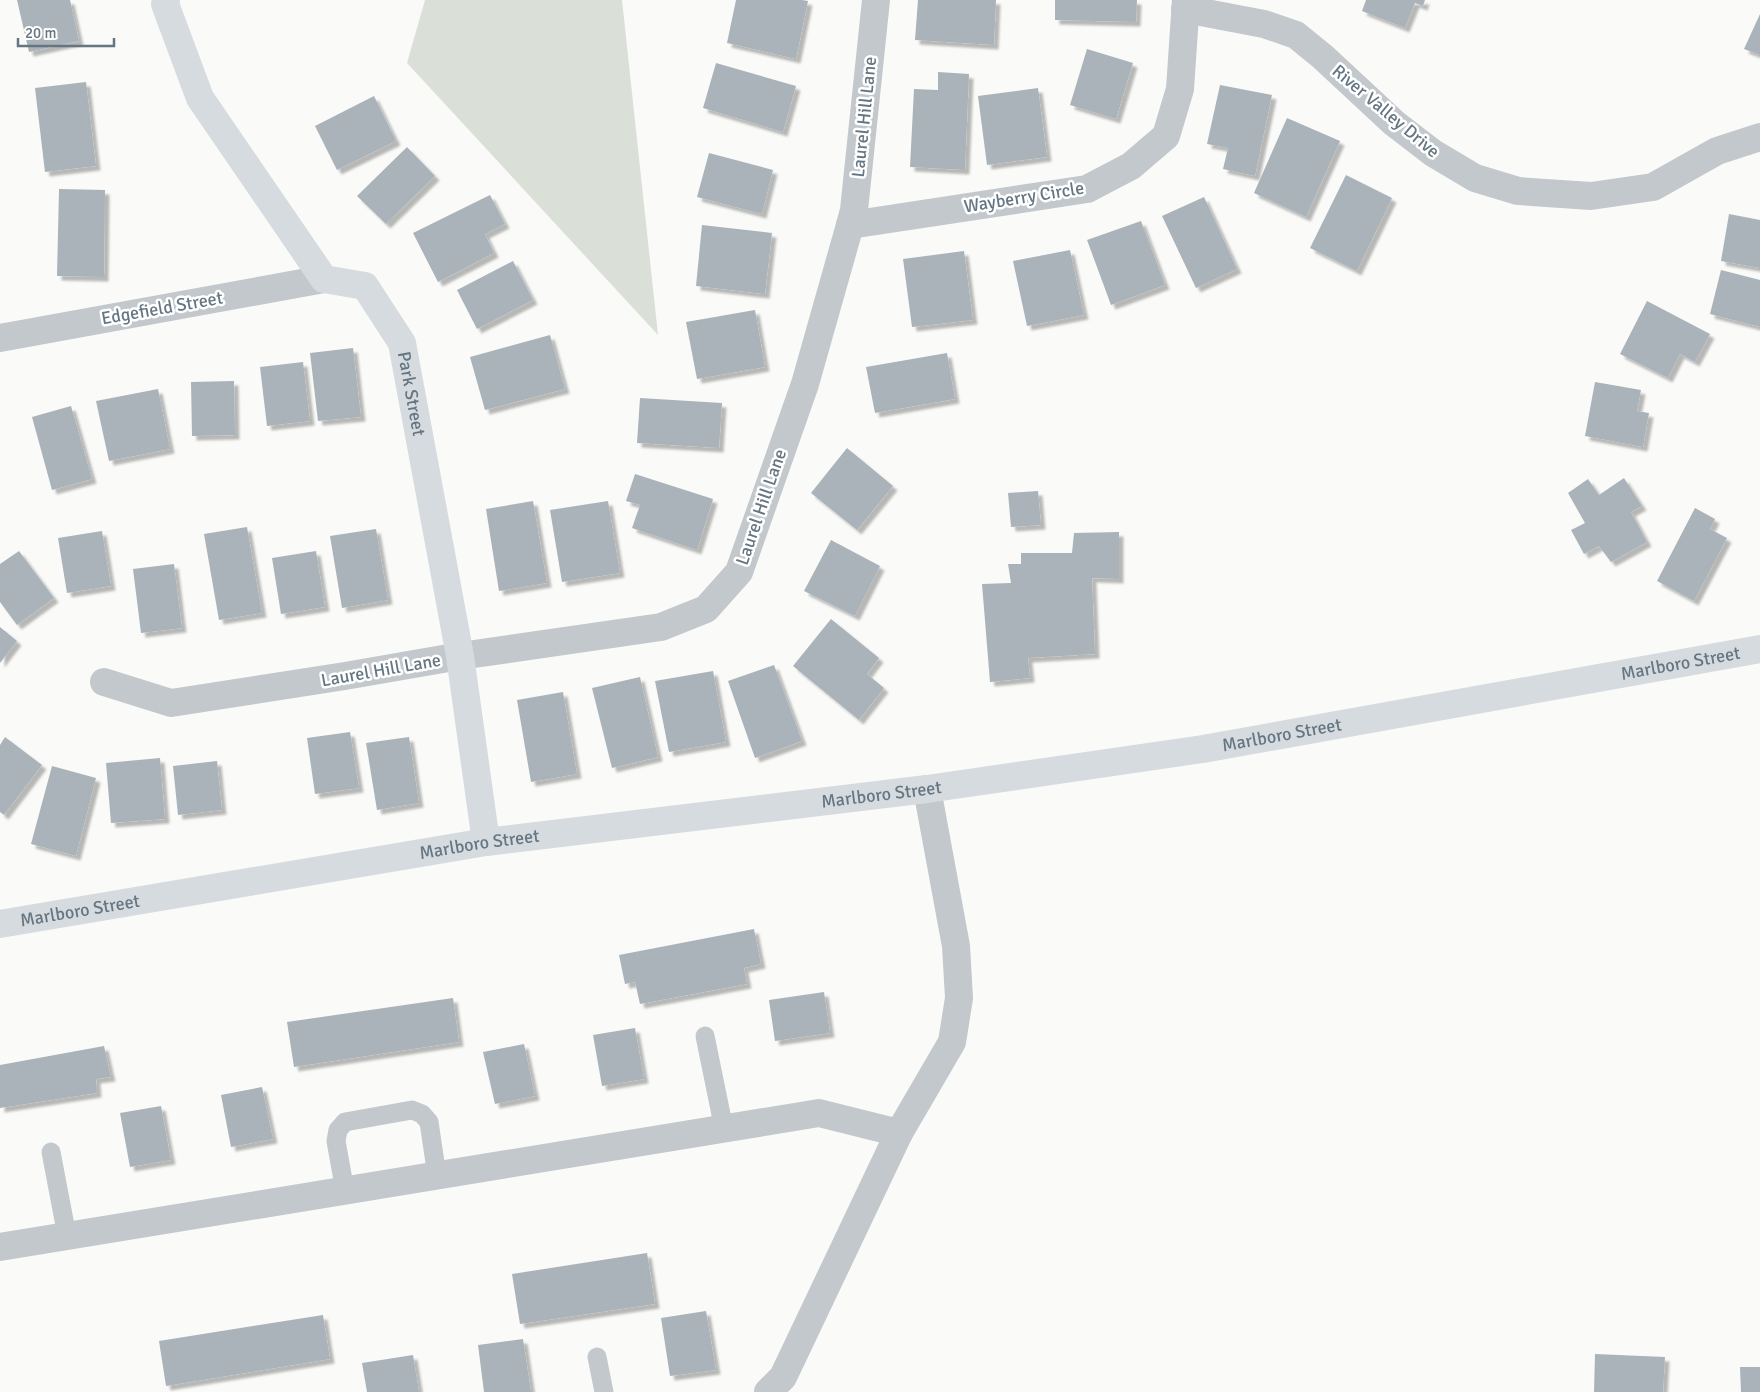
<svg xmlns="http://www.w3.org/2000/svg" width="1760" height="1392" font-family="Signika,sans-serif">
  <style>
    .green { fill: #dadfd7 }
    .building { fill: #aab3b9; filter: url(#shadow) }
    .lines { fill: none; stroke-linecap: round; stroke-linejoin: round }
    .lane { stroke: #c3c8cc; stroke-width: 19 }
    .street { stroke: #c3c8cc; stroke-width: 28 }
    .secondary { stroke: #d6dbdf; stroke-width: 28 }
    .labels { text-anchor: middle; dominant-baseline: central; stroke-width: 5; stroke-linejoin: round; paint-order: stroke }
    .street-label { font-size: 18px; fill: #657683; stroke: #fff }
  </style>
  <defs>
    <filter id="shadow"><feDropShadow dx="4.5" dy="4.5" stdDeviation="1" flood-color="#0004"/></filter>
  </defs>
  <rect width="100%" height="100%" fill="#fafaf8"/>
  <polygon class="green" points="425,0 622,0 658,335 407,63"/>
  <g class="building">
    <polygon points="17,0 70,0 79,41 29,52"/>
    <polygon points="736,0 802,0 808,1 796,59 727,43"/>
    <polygon points="918,0 996,0 994,45 915,40"/>
    <polygon points="1055,0 1137,0 1136,22 1055,20"/>
    <polygon points="1366,0 1425,0 1423,6 1415,3 1405,28 1362,11"/>
    <polygon points="1760,14 1760,55 1744,49"/>
    <polygon points="1087,49 1133,63 1116,119 1070,105"/>
    <polygon points="716,63 796,86 783,132 703,108"/>
    <polygon points="938,72 969,74 965,170 910,167 914,89 938,90"/>
    <polygon points="86,82 96,166 45,172 35,88"/>
    <polygon points="1220,85 1272,95 1255,176 1223,169 1228,148 1207,144"/>
    <polygon points="1038,88 1047,157 987,165 978,96"/>
    <polygon points="374,96 396,141 337,170 315,126"/>
    <polygon points="1287,118 1340,141 1306,217 1254,193"/>
    <polygon points="407,147 435,176 386,224 357,196"/>
    <polygon points="709,153 773,170 762,214 697,197"/>
    <polygon points="1346,175 1392,198 1357,271 1310,248"/>
    <polygon points="59,189 105,190 104,277 57,276"/>
    <polygon points="490,195 505,224 485,234 494,253 438,282 413,233"/>
    <polygon points="1204,197 1237,269 1196,288 1162,216"/>
    <polygon points="1729,214 1760,220 1760,268 1721,261"/>
    <polygon points="1141,221 1165,285 1111,305 1087,240"/>
    <polygon points="702,225 772,233 765,294 696,286"/>
    <polygon points="1070,250 1084,315 1027,326 1013,261"/>
    <polygon points="964,251 973,320 912,327 903,259"/>
    <polygon points="513,261 533,300 477,329 457,290"/>
    <polygon points="1721,270 1760,280 1760,327 1710,314"/>
    <polygon points="1647,301 1710,334 1695,362 1680,354 1668,378 1620,354"/>
    <polygon points="755,310 765,367 697,379 686,322"/>
    <polygon points="550,335 565,389 485,410 470,357"/>
    <polygon points="353,348 361,417 318,421 310,353"/>
    <polygon points="947,353 955,399 875,413 866,367"/>
    <polygon points="303,362 310,421 267,426 260,367"/>
    <polygon points="234,381 235,435 192,436 191,382"/>
    <polygon points="1595,382 1641,390 1637,411 1649,413 1643,447 1585,436"/>
    <polygon points="158,389 170,449 109,461 96,401"/>
    <polygon points="640,398 722,403 719,448 637,443"/>
    <polygon points="71,406 92,479 52,490 32,417"/>
    <polygon points="847,448 893,486 857,530 811,493"/>
    <polygon points="635,474 713,499 697,550 632,528 640,505 626,501"/>
    <polygon points="1624,478 1642,506 1631,512 1647,542 1611,562 1599,546 1584,554 1571,530 1585,523 1568,493 1588,479 1599,495"/>
    <polygon points="1038,491 1041,525 1011,527 1008,493"/>
    <polygon points="533,501 547,583 499,591 486,509"/>
    <polygon points="608,501 620,573 562,582 550,510"/>
    <polygon points="1695,508 1715,519 1710,529 1727,538 1694,601 1657,581"/>
    <polygon points="247,527 262,613 219,620 204,534"/>
    <polygon points="376,529 388,600 342,608 330,536"/>
    <polygon points="102,531 111,586 67,593 58,538"/>
    <polygon points="1119,532 1119,579 1092,578 1095,654 1028,658 1030,678 990,682 982,584 1011,583 1008,564 1021,564 1021,553 1072,553 1074,533"/>
    <polygon points="831,540 880,566 855,616 804,591"/>
    <polygon points="19,551 54,598 17,625 0,602 0,564"/>
    <polygon points="316,551 325,607 281,614 272,558"/>
    <polygon points="174,564 182,628 141,633 133,569"/>
    <polygon points="831,619 879,658 867,674 884,688 859,720 793,666"/>
    <polygon points="0,627 17,641 0,663"/>
    <polygon points="774,665 802,741 755,758 728,681"/>
    <polygon points="713,671 726,742 669,752 655,681"/>
    <polygon points="640,677 658,757 612,768 592,688"/>
    <polygon points="563,692 577,774 531,782 517,700"/>
    <polygon points="350,732 359,788 315,794 307,738"/>
    <polygon points="5,737 42,765 4,815 0,812 0,745"/>
    <polygon points="409,737 419,803 377,810 366,743"/>
    <polygon points="160,758 165,819 111,823 106,763"/>
    <polygon points="217,761 222,810 178,815 173,766"/>
    <polygon points="52,766 96,778 76,856 31,844"/>
    <polygon points="754,929 761,964 744,968 747,984 640,1004 635,982 625,984 619,955"/>
    <polygon points="824,992 830,1033 775,1041 769,1000"/>
    <polygon points="453,998 459,1042 294,1067 287,1022"/>
    <polygon points="635,1028 644,1079 602,1086 593,1035"/>
    <polygon points="524,1044 535,1096 495,1104 483,1052"/>
    <polygon points="104,1046 111,1077 96,1079 97,1093 0,1108 0,1065"/>
    <polygon points="262,1087 273,1139 231,1147 221,1095"/>
    <polygon points="161,1106 171,1160 130,1167 120,1113"/>
    <polygon points="647,1253 655,1304 520,1324 512,1274"/>
    <polygon points="706,1311 716,1370 670,1376 661,1318"/>
    <polygon points="323,1315 330,1359 166,1386 159,1341"/>
    <polygon points="523,1339 531,1392 484,1392 478,1345"/>
    <polygon points="1595,1354 1665,1357 1663,1392 1594,1392"/>
    <polygon points="413,1355 419,1392 367,1392 362,1363"/>
    <polygon points="1740,1367 1760,1367 1760,1392 1741,1392"/>
  </g>
  <g class="lines">
    <g class="lane">
      <polyline points="705,1036 724,1129"/>
      <polyline points="51,1152 67,1236"/>
      <polyline points="345,1191 336,1141 338,1130 345,1122 412,1110 422,1114 429,1122 437,1176"/>
      <polyline points="597,1357 604,1392"/>
    </g>
    <g class="street">
      <polyline points="1185,9 1264,24 1296,35 1323,57 1394,123 1433,153 1475,178 1518,191 1591,196 1653,187 1717,151 1760,137"/>
      <polyline points="850,225 1087,189 1131,166 1166,136 1180,89 1186,0"/>
      <polyline points="0,338 324,279"/>
      <polyline points="104,682 171,703 345,676 460,656 661,627 706,609 739,572 805,384 850,225 854,210 876,0"/>
      <polyline points="0,1247 819,1113 899,1133"/>
      <polyline points="768,1392 783,1377 899,1133 952,1042 959,998 956,946 927,789"/>
    </g>
    <g class="secondary">
      <path id="s1" d="M 166,0 L 165,4 L 200,98 L 324,279 L 365,286 L 402,343 L 460,656 L 486,842"/>
      <path id="s2" d="M 0,924 L 486,842 L 927,789 L 1203,749 L 1760,649"/>
    </g>
  </g>
  <g class="labels">
    <g class="street-label">
      <text transform="translate(1386 111) rotate(40)">River Valley Drive</text>
      <text transform="translate(864 117) rotate(-84)">Laurel Hill Lane</text>
      <text transform="translate(1024 197) rotate(-9)">Wayberry Circle</text>
      <text transform="translate(162 308) rotate(-10)">Edgefield Street</text>
      <text stroke="none"><textPath href="#s1" startOffset="485">Park Street</textPath></text>
      <text transform="translate(761 507) rotate(-71)">Laurel Hill Lane</text>
      <text stroke="none"><textPath href="#s2" startOffset="1701">Marlboro Street</textPath></text>
      <text transform="translate(381 670) rotate(-10)">Laurel Hill Lane</text>
      <text stroke="none"><textPath href="#s2" startOffset="1296">Marlboro Street</textPath></text>
      <text stroke="none"><textPath href="#s2" startOffset="891">Marlboro Street</textPath></text>
      <text stroke="none"><textPath href="#s2" startOffset="486">Marlboro Street</textPath></text>
      <text stroke="none"><textPath href="#s2" startOffset="81">Marlboro Street</textPath></text>
    </g>
  </g>
  <path d="M18 38v8h96v-8" fill="none" stroke="#657683" stroke-width="2.5"/>
  <text x="25" y="38" font-size="15" fill="#657683" stroke="#ffffff" stroke-width="4" paint-order="stroke">20 m</text>
</svg>
